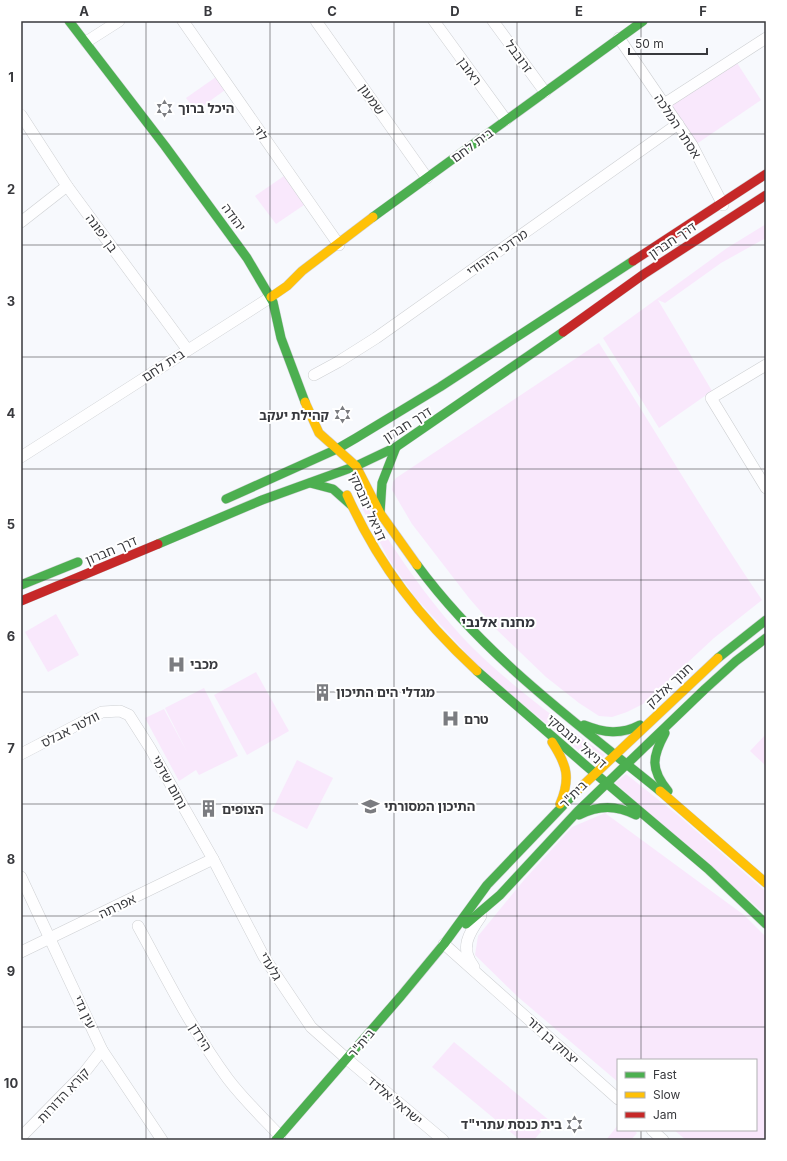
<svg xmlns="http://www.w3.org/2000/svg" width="787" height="1161" font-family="Inter,'Noto Sans Hebrew',sans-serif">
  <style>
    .green { fill: #f9e8fc }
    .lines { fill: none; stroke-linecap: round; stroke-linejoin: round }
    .street-casing { stroke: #ced0d3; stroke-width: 12 }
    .fast-casing { stroke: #ced0d3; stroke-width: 10 }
    .slow-casing { stroke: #ced0d3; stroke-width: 10 }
    .jam-casing { stroke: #ced0d3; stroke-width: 10 }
    .street { stroke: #fefeff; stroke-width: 11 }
    .fast { stroke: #4caf50; stroke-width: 9 }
    .slow { stroke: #ffc107; stroke-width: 9 }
    .jam { stroke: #c62828; stroke-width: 9 }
    .grid { fill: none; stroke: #38393d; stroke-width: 1; stroke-opacity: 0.55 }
    .labels { text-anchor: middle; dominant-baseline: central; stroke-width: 4; stroke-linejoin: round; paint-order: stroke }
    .street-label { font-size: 13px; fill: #38393d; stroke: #fff }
    .poi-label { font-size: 13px; font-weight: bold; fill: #38393d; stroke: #fff; text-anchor: start }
    .neighbourhood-label { font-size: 14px; font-weight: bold; fill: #32343b; stroke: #fff }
    .neatline { fill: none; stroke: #38393d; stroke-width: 1.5 }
    .grid-label { font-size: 13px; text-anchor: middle; font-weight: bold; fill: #38393d }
  </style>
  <rect width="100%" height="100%" fill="#f7f9fd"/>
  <g class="green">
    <polygon points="737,63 761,100 695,145 671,105"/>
    <polygon points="216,77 225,90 196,111 186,98"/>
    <polygon points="284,176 304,205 276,224 255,196"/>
    <polygon points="766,224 766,238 721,263 665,303 658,300 712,391 659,428 603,338 727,248"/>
    <path d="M 599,343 C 654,428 705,516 762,600 L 714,638 L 643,704 L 627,712 L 612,717 L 599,716 L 579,703 L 546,677 L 496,629 L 469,598 L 412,524 L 392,490 L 393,482 L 396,478 Z"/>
    <path d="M 365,504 C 398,555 431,606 475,650 C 515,689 560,721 605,755 L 596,765 L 480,668 L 415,597 L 388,558 L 361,506 Z"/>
    <polygon points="56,614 79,655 48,672 25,632"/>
    <polygon points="256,672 289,731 247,755 214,695"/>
    <polygon points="204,688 238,756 199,775 196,770 179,781 145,718 164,709 187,752 165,708"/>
    <polygon points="766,734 766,766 750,751"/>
    <polygon points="297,760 333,778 307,829 272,811"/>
    <polygon points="626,774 679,816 763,889 766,892 766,915 615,783"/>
    <polygon points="605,813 744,915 766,937 766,1140 686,1140 674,1130 756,1130 756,1060 618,1060 618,1082 518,997 475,955 478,936 524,880 572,827"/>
    <polygon points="454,1042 550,1121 534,1140 520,1140 432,1067"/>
    <polygon points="618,1125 618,1130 634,1130 637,1133 631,1140 606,1140"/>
  </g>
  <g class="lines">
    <defs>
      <g id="street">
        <polyline points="183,21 339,245"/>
        <polyline points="316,21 427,178"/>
        <polyline points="434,21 506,120"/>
        <polyline points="493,21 545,92"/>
        <polyline points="619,38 692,145 723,205"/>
        <polyline points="86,42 119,21"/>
        <polyline points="664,104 766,38"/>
        <polyline points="21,115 67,186 187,349"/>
        <polyline points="21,222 67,186"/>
        <polyline points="766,365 711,398 766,488"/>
        <polyline points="314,375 338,362 376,338 678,124"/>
        <polyline points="21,457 271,297"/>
        <polyline points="21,754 102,712 120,711 129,715 150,748 213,859 264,957 311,1027 347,1059 443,1140"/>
        <polyline points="21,877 102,1050 162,1140"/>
        <path d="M 138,926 C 166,977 193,1032 228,1079 C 244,1100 262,1117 280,1136"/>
        <polyline points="444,944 618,1099"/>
        <polyline points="21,952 213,859"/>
        <path d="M 474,967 C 459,948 469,933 481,916"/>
        <polyline points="652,1130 663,1140"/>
        <polyline points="21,1137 84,1073 102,1050"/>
      </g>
      <g id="fast">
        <polyline points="69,21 165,146 247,258 273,302 281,338 305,402"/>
        <polyline points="373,217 643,21"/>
        <polyline points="310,483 333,489 351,505"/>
        <polyline points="226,499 337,449 356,438 440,387 633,261"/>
        <polyline points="380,513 382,483 396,447"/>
        <polyline points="158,544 262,500 356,466 396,447 563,332"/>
        <path d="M 417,565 C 483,655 575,722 660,791"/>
        <polyline points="21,585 78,562"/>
        <polyline points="718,658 766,620"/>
        <polyline points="477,671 584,764 708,869 766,924"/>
        <path d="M 584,725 C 604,733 621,735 640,725"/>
        <path d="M 665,733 C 652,757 650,769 668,791"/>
        <path d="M 579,815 C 599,805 616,805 636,815"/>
        <polyline points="466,924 500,895 578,811 705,689 736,661 766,638"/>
        <polyline points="276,1140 401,996 444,944 487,885 579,789"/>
      </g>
      <g id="slow">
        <polyline points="271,297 287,286 302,271 373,217"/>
        <polyline points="305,402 319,433 356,466 380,513 417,565"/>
        <path d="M 347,495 C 379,566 420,618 477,671"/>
        <path d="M 552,742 C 567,765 571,778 560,804"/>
        <polyline points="579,789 718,658"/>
        <polyline points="660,791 766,883"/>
      </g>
      <g id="jam">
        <polyline points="633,261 766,174"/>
        <polyline points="563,332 644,274 766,195"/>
        <polyline points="21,601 158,544"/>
      </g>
    </defs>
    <use href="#street" class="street-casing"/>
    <use href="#fast" class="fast-casing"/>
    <use href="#slow" class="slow-casing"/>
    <use href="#jam" class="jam-casing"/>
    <use href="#street" class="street"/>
    <use href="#fast" class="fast"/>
    <use href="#slow" class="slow"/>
    <use href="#jam" class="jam"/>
  </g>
  <path class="grid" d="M 146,21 L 146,1140M 270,21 L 270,1140M 394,21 L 394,1140M 517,21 L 517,1140M 641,21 L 641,1060M 21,134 L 766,134M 21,245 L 766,245M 21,357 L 766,357M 21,469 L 766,469M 21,580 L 766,580M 21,692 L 766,692M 21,804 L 766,804M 21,916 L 766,916M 21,1027 L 766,1027M 641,1130 L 641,1140"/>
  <defs>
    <symbol id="synagogue-bare" viewBox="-9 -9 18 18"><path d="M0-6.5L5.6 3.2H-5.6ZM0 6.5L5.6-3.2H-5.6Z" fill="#7b7c80" stroke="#fff" stroke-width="2.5" paint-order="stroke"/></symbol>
    <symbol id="hospital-bare" viewBox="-9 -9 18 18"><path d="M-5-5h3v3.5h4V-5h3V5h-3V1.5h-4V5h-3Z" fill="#7b7c80" stroke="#fff" stroke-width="2.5" paint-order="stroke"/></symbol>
    <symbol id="building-bare" viewBox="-9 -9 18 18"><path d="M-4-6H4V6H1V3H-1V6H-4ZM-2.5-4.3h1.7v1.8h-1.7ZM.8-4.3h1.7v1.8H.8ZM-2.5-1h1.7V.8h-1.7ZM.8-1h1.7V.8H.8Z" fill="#7b7c80" stroke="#fff" stroke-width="2.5" paint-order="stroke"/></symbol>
    <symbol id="school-bare" viewBox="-9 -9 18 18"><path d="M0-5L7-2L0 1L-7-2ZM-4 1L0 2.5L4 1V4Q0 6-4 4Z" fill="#7b7c80" stroke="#fff" stroke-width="2.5" paint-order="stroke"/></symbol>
  </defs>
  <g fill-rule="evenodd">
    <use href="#synagogue-bare" x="152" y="96" width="25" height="25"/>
    <use href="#synagogue-bare" x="330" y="402" width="25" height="25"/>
    <use href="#hospital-bare" x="164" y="652" width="25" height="25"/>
    <use href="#building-bare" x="310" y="680" width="25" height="25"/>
    <use href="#hospital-bare" x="438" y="706" width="25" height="25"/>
    <use href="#school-bare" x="358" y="794" width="25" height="25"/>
    <use href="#building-bare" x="196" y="796" width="25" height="25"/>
    <use href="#synagogue-bare" x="562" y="1112" width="25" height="25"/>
  </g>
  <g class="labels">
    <g class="street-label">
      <text transform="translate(519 56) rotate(54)">זרובבל</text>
      <text transform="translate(470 71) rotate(54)">ראובן</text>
      <text transform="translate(372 99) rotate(55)">שמעון</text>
      <text transform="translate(678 126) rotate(57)">אסתר המלכה</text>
      <text transform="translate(261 133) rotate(55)">לוי</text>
      <text transform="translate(472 145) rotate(-36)">בית לחם</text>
      <text transform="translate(234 217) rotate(54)">יהודה</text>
      <text transform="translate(102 233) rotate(54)">בן יפונה</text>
      <text transform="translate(672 240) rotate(-34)">דרך חברון</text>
      <text transform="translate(497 252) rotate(-35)">מרדכי היהודי</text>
      <text transform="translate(163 365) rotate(-33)">בית לחם</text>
      <text transform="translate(407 424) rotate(-32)">דרך חברון</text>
      <text transform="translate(368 506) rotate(66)">דניאל ינובסקי</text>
      <text transform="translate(111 550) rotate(-23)">דרך חברון</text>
      <text transform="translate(669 685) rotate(-43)">חנוך אלבק</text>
      <text transform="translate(70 729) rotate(-27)">וולטר אבלס</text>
      <text transform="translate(577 741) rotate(41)">דניאל ינובסקי</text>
      <text transform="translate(170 782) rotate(61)">נחום שדמי</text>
      <text transform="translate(573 794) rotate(-45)">בית"ר</text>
      <text transform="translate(117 906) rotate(-26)">אפרתה</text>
      <text transform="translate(271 966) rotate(59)">גלעדי</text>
      <text transform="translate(85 1012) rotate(65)">עין גדי</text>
      <text transform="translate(201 1037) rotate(58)">הירדן</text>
      <text transform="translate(553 1040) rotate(42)">יצחק בן דור</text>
      <text transform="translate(361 1043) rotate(-50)">בית"ר</text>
      <text transform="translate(63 1095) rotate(-47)">קורא הדורות</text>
      <text transform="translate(395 1100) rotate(40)">ישראל אלדד</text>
    </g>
    <g class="poi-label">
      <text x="178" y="108">היכל ברוך</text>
      <text x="329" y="415" text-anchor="end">קהילת יעקב</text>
      <text x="190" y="664">מכבי</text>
      <text x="336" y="692">מגדלי הים התיכון</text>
      <text x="464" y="719">טרם</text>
      <text x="384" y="806">התיכון המסורתי</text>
      <text x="222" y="809">הצופים</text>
      <text x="562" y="1124" text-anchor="end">בית כנסת עתרי"ד</text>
    </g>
    <g class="neighbourhood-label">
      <text x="498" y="621">מחנה אלנבי</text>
    </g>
  </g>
  <rect width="787" height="1161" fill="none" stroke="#ffffff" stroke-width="44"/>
  <rect x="617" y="1059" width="140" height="72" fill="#ffffff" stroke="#afb0b1"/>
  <rect x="625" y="1072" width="20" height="6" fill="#4caf50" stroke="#afb0b1"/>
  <text x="653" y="1079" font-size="12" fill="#38393d">Fast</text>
  <rect x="625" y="1092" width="20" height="6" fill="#ffc107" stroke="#afb0b1"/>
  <text x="653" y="1099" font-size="12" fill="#38393d">Slow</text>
  <rect x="625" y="1112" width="20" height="6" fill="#c62828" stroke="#afb0b1"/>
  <text x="653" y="1119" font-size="12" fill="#38393d">Jam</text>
  <path d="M629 48v6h78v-6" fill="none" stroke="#38393d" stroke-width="2"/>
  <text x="635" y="48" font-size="12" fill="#38393d" stroke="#ffffff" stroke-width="3" paint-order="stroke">50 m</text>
  <rect x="22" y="22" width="743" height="1117" class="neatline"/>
  <g class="grid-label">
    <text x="84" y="16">A</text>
    <text x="208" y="16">B</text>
    <text x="332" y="16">C</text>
    <text x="455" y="16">D</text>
    <text x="579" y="16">E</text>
    <text x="703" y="16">F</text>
    <text x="11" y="82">1</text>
    <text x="11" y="194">2</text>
    <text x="11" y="306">3</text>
    <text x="11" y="418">4</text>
    <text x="11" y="529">5</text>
    <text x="11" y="641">6</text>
    <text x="11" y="753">7</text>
    <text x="11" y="864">8</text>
    <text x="11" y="976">9</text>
    <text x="11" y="1088">10</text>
  </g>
</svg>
